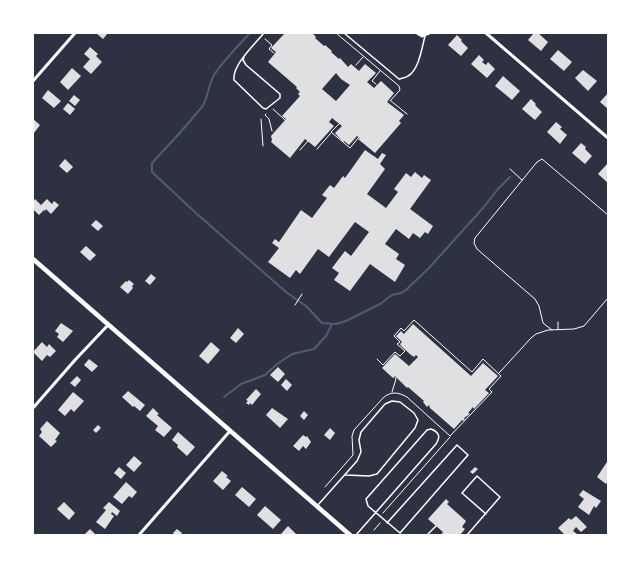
<svg xmlns="http://www.w3.org/2000/svg" width="641" height="568" font-family="'Sofia Sans Condensed',sans-serif">
  <style>
    .lines { fill: none; stroke-linecap: round; stroke-linejoin: round }
    .stream { stroke: #4f5d75; stroke-width: 2 }
    .building { fill: #e0e0e3; fill-rule: evenodd }
    .path { stroke: #fff; stroke-width: 1 }
    .service { stroke: #fff; stroke-width: 1.5 }
    .minor { stroke: #fff; stroke-width: 3 }
    .secondary { stroke: #fff; stroke-width: 4.5 }
  </style>
  <rect width="100%" height="100%" fill="#2d3142"/>
  <g class="lines">
    <g class="stream">
      <path d="M 250,33 C 238,46 224,60 214,75 C 208,86 208,98 202,107 L 178,135 L 152,163 L 152,172 L 197,214 L 286,292 L 306,306 L 322,323 L 336,324 L 346,321 L 380,304 L 392,295 L 401,293 L 406,290 L 429,268 L 483,208 L 498,189 L 510,177"/>
      <polyline points="224,397 241,384 265,375 276,365 292,354 314,349 326,336 331,326 331,324"/>
    </g>
  </g>
  <g class="building">
    <polygon points="96,33 108,33 103,39"/>
    <path d="M 285,33 L 312,33 L 316,37 L 315,38 L 324,46 L 325,45 L 332,51 L 331,52 L 339,59 L 340,58 L 348,67 L 351,64 L 359,71 L 365,64 L 376,73 L 367,82 L 374,88 L 381,81 L 394,93 L 387,102 L 404,115 L 399,121 L 401,123 L 375,153 L 358,139 L 360,138 L 357,136 L 349,145 L 344,141 L 343,142 L 335,133 L 342,126 L 332,118 L 329,122 L 334,126 L 315,147 L 305,139 L 290,158 L 271,142 L 272,140 L 271,136 L 286,119 L 282,116 L 300,96 L 298,94 L 300,92 L 296,88 L 297,87 L 268,62 L 276,52 L 271,48 ZM 336,73 L 341,79 L 350,85 L 336,101 L 322,89 Z"/>
    <polygon points="534,33 538,33 548,42 541,51 528,40"/>
    <polygon points="457,35 462,40 461,41 468,48 461,56 448,45"/>
    <polygon points="90,47 98,54 96,56 102,62 91,74 83,67 90,59 84,54"/>
    <polygon points="558,50 572,62 564,71 550,59"/>
    <polygon points="479,55 484,60 482,62 486,65 488,62 495,69 487,78 471,64"/>
    <polygon points="72,68 81,76 68,90 60,82"/>
    <polygon points="583,70 597,81 588,91 575,78"/>
    <polygon points="503,76 520,91 512,100 495,86"/>
    <polygon points="48,90 61,101 54,108 42,98"/>
    <polygon points="608,93 608,109 600,102"/>
    <polygon points="74,95 80,100 75,106 69,101"/>
    <polygon points="531,99 536,104 535,105 542,112 535,120 522,109"/>
    <polygon points="68,103 75,109 70,115 63,109"/>
    <polygon points="33,119 40,125 34,133 33,132"/>
    <polygon points="556,122 562,127 560,129 567,135 560,144 547,132"/>
    <polygon points="581,143 586,147 585,149 592,156 585,164 572,153"/>
    <polygon points="365,150 378,159 382,153 386,155 380,164 385,169 367,194 386,208 398,192 394,189 406,173 411,177 415,172 422,178 424,175 431,180 410,209 433,226 428,234 425,232 420,238 413,233 409,239 396,229 385,244 399,254 396,259 405,265 395,282 370,264 350,291 334,280 339,273 332,268 345,251 351,256 369,232 355,222 329,257 318,249 300,274 296,270 290,278 268,262 279,248 272,243 275,239 279,242 301,210 312,218 327,198 322,195 330,185 334,188 343,176 345,178"/>
    <polygon points="65,159 73,167 67,173 59,166"/>
    <polygon points="607,164 608,165 608,183 598,174"/>
    <polygon points="35,199 41,205 47,199 52,204 54,201 59,205 51,214 46,209 45,211 44,210 39,215 33,209 33,202"/>
    <polygon points="96,220 103,226 98,231 91,225"/>
    <polygon points="86,246 96,255 90,261 80,252"/>
    <polygon points="151,274 156,278 150,285 145,281"/>
    <polygon points="129,280 134,284 132,286 133,288 128,294 120,287 126,281 127,282"/>
    <polygon points="61,323 73,331 63,342 57,337 59,334 55,331"/>
    <polygon points="413,324 471,376 483,363 498,376 485,390 489,393 474,409 473,407 468,413 470,414 464,418 465,419 463,421 462,420 454,429 430,408 429,405 427,407 423,402 424,401 408,387 407,388 395,376 393,378 382,368 395,354 409,366 418,357 416,355 414,357 411,355 401,346 400,344 402,342 396,336 401,331 404,334"/>
    <polygon points="238,328 244,334 236,343 230,338"/>
    <polygon points="42,342 47,347 49,344 56,351 50,357 47,355 42,361 33,352"/>
    <polygon points="211,342 220,350 208,364 199,356"/>
    <polygon points="89,359 98,366 92,372 84,365"/>
    <polygon points="278,367 285,374 278,382 270,375"/>
    <polygon points="77,376 81,380 75,387 70,383"/>
    <polygon points="286,379 292,385 287,391 281,385"/>
    <polygon points="256,389 261,394 252,405 250,403 249,405 246,403 248,401 246,400"/>
    <polygon points="128,391 145,405 140,411 134,406 133,407 122,397"/>
    <polygon points="73,392 84,401 74,412 71,409 65,416 58,410"/>
    <polygon points="153,408 159,414 157,415 172,428 164,437 155,430 158,426 146,416"/>
    <polygon points="272,408 288,419 280,428 266,415"/>
    <polygon points="304,411 308,415 304,420 300,416"/>
    <polygon points="47,421 60,433 55,440 57,441 51,447 39,436 42,432 40,429"/>
    <polygon points="98,425 101,428 96,433 93,430"/>
    <polygon points="330,428 335,433 330,440 324,435"/>
    <polygon points="178,432 195,447 187,456 177,447 178,445 172,440"/>
    <polygon points="303,435 306,437 307,436 311,442 306,449 303,446 299,451 293,446"/>
    <polygon points="134,456 142,463 134,472 126,465"/>
    <polygon points="607,462 608,481 606,484 597,477"/>
    <polygon points="119,467 126,473 121,479 114,473"/>
    <polygon points="475,467 478,469 473,474 470,472"/>
    <polygon points="222,471 228,476 226,477 231,481 223,490 213,481"/>
    <polygon points="126,482 137,492 132,498 129,496 122,504 113,497"/>
    <polygon points="242,487 256,499 249,507 235,495"/>
    <polygon points="583,490 601,501 596,508 594,506 589,515 578,507 584,499 579,495"/>
    <polygon points="446,499 449,502 447,504 466,521 462,527 465,529 460,535 441,535 443,532 428,519"/>
    <polygon points="64,502 75,513 69,520 57,509"/>
    <polygon points="109,502 120,511 117,516 112,512 111,514 114,516 105,529 96,522 106,510 103,508"/>
    <polygon points="265,506 281,520 273,529 257,515"/>
    <polygon points="576,516 587,527 581,532 576,527 573,531 577,534 576,535 565,535 558,528 569,518 571,520"/>
    <polygon points="288,526 297,535 283,535 281,534"/>
    <polygon points="90,529 95,534 95,535 86,535 85,534"/>
    <polygon points="177,529 182,533 181,535 175,535 173,533"/>
  </g>
  <g class="lines">
    <g class="path">
      <polyline points="336,33 399,86 400,90 390,101"/>
      <polyline points="265,39 272,45 269,49 274,53"/>
      <polyline points="356,65 363,57"/>
      <polyline points="376,84 372,81 380,71"/>
      <polyline points="391,101 407,114"/>
      <polyline points="273,109 285,120"/>
      <polyline points="266,114 265,115 269,119 272,131"/>
      <polyline points="261,119 263,146"/>
      <polyline points="339,124 331,132 350,148 359,137"/>
      <polyline points="317,149 331,133"/>
      <polyline points="300,150 308,141"/>
      <polyline points="510,169 522,180"/>
      <polyline points="295,305 302,294"/>
      <polyline points="558,322 558,329"/>
      <polyline points="552,330 543,323 539,306 535,299 477,249 474,243 475,238 537,162 542,159 608,215"/>
      <polyline points="499,373 531,338 536,334 548,330 574,329 584,326 608,298"/>
      <polyline points="392,392 396,379 395,377"/>
      <path d="M 325,487 L 353,455 L 352,436 L 354,430 L 383,398 C 391,391 398,392 407,397 L 450,436 L 492,392 L 489,389 L 501,376 L 483,359 L 472,372 L 414,320 L 404,331 L 401,328 L 394,336 L 400,342 L 397,344 L 405,351 L 400,356 L 395,352 L 383,365 L 377,359"/>
      <polyline points="383,513 450,437"/>
      <polyline points="374,530 380,523"/>
    </g>
    <g class="service">
      <path d="M 344,33 L 399,79 C 402,78 406,78 408,76 C 419,70 422,47 425,36"/>
      <path d="M 244,57 L 243,60 L 246,65 L 280,94 L 280,98 L 266,109 L 263,108 L 234,80 C 232,65 255,44 264,33"/>
      <polyline points="317,506 357,461 361,452 359,440 361,432 385,404 392,401 400,402 414,413 418,420 415,428 377,474 369,476 346,475"/>
      <path d="M 356,535 L 436,444 C 441,437 439,432 431,429 L 427,430 L 366,499 L 368,506 L 400,533 L 468,455 L 457,445 L 387,523"/>
      <polyline points="427,535 436,526"/>
      <polyline points="467,535 500,497 477,476 462,493 486,514"/>
    </g>
    <g class="minor">
      <polyline points="417,33 422,36 429,33"/>
      <polyline points="486,33 608,138"/>
      <polyline points="33,81 75,33"/>
      <polyline points="33,408 75,360 108,325"/>
      <polyline points="139,535 230,431"/>
    </g>
    <polyline class="secondary" points="33,259 350,535"/>
  </g>
  <rect width="641" height="568" fill="none" stroke="#ffffff" stroke-width="68"/>
</svg>
